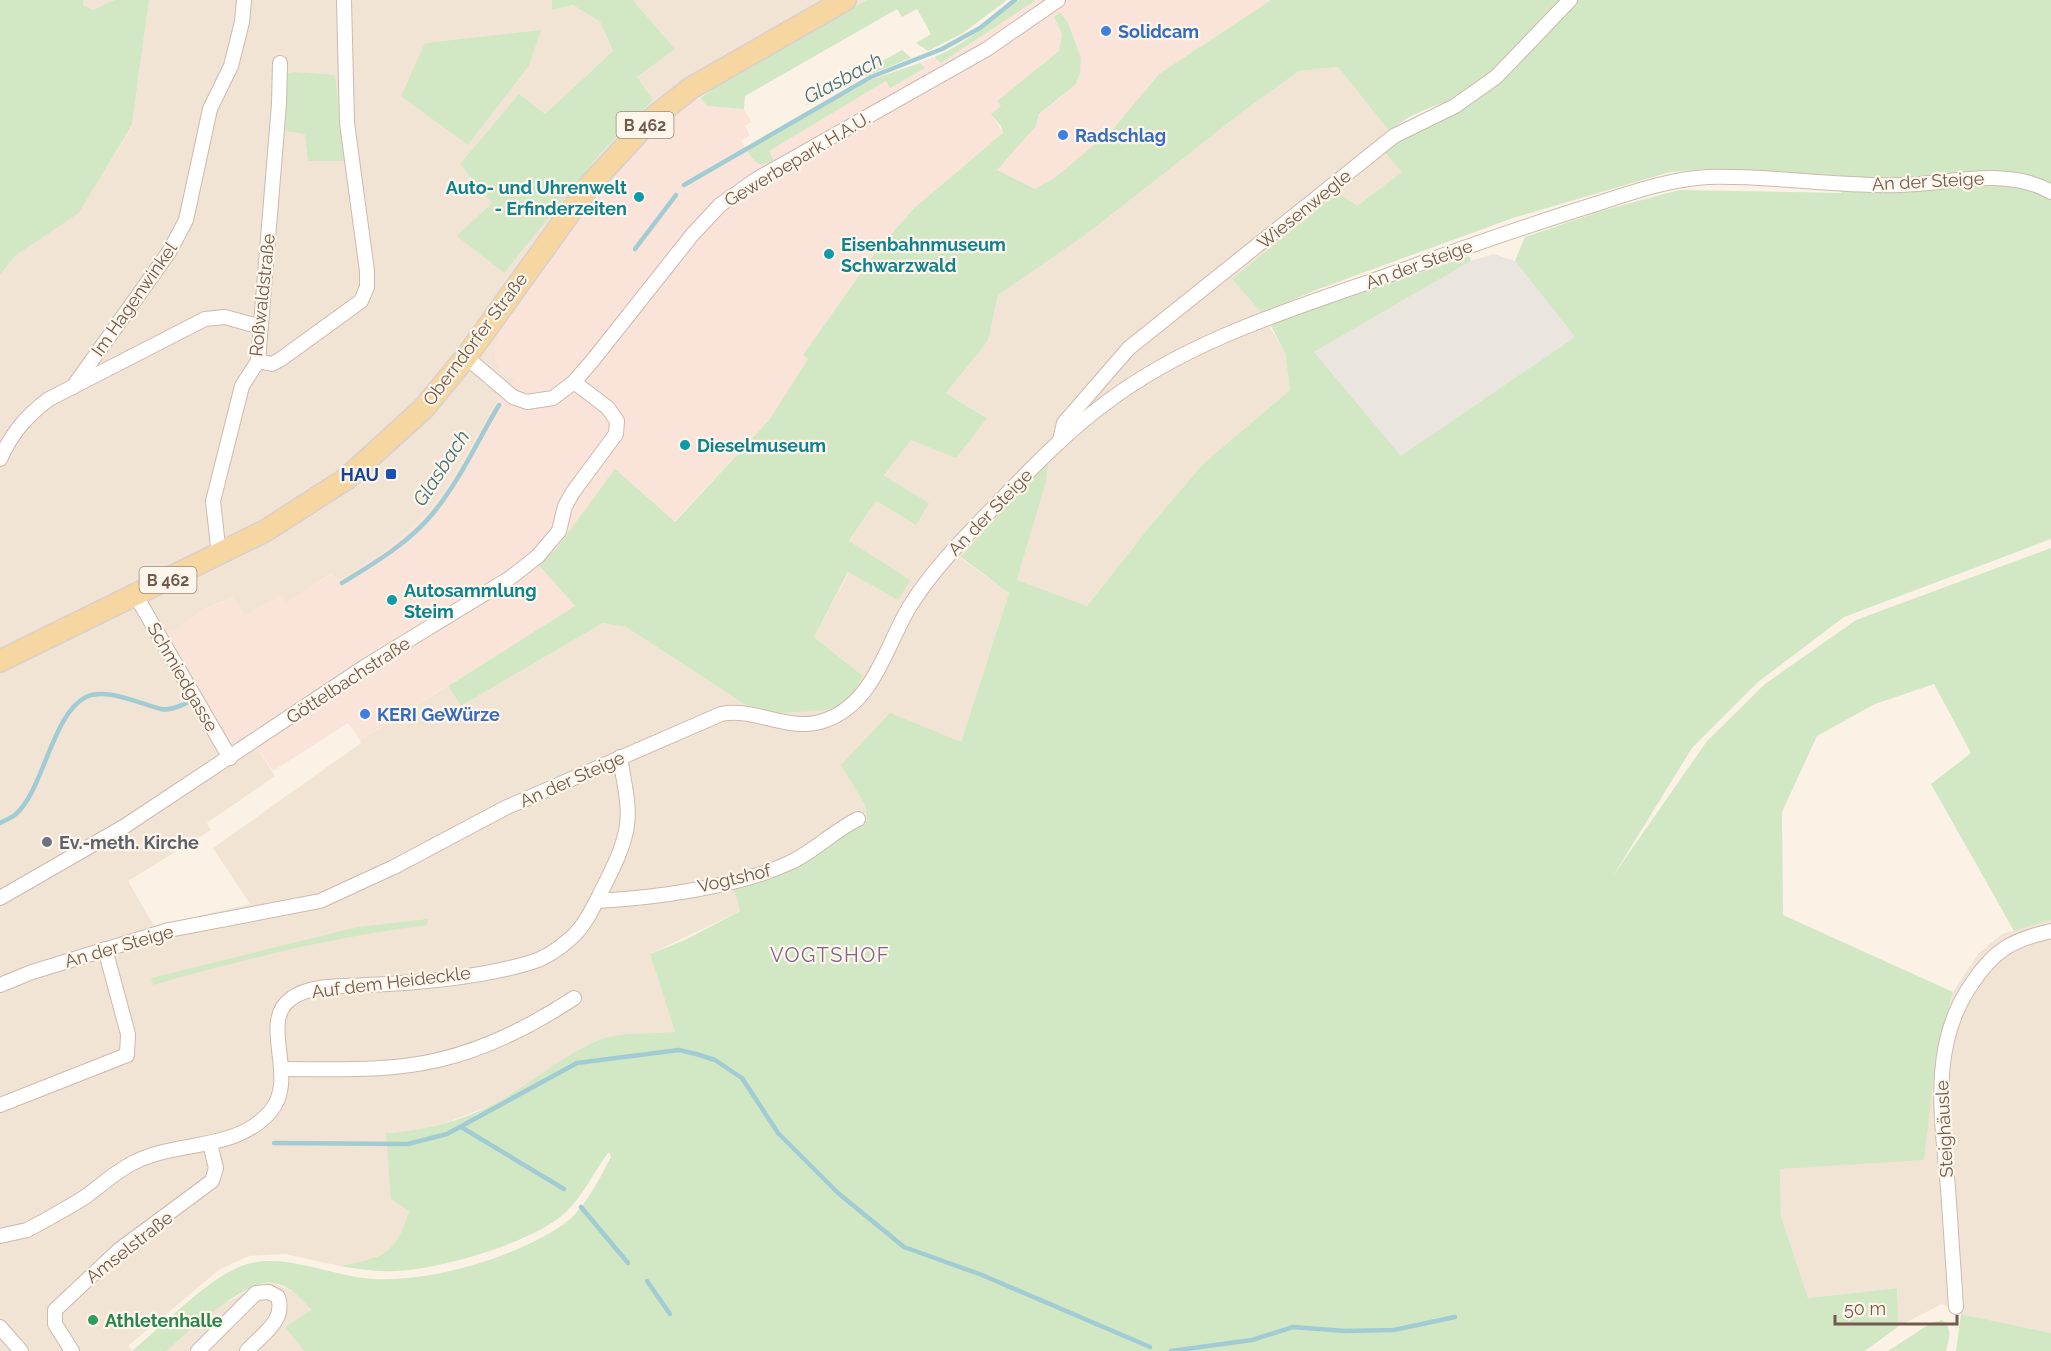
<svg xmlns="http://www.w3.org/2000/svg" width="2051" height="1351" font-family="Raleway,sans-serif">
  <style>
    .residential { fill: #f2e4d4; fill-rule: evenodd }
    .commercial { fill: #fae3d9 }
    .industrial { fill: #ebe5df }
    .green { fill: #d2e7c4 }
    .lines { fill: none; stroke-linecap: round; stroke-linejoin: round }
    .stream { stroke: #a2ccd4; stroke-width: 4.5 }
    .minor-casing { stroke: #ccbaac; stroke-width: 16 }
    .primary-casing { stroke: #d8d1cd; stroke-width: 24 }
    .minor { stroke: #fff; stroke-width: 14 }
    .primary { stroke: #f6d6a1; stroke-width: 21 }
    .shop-dot { fill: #3f7fe0; stroke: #fef6eb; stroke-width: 2 }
    .culture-dot { fill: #0f9aa8; stroke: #fef6eb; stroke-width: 2 }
    .transit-dot { fill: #1a4fb4; stroke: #fef6eb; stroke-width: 2 }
    .worship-dot { fill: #6b7280; stroke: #fef6eb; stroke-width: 2 }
    .leisure-dot { fill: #2e9e5b; stroke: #fef6eb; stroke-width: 2 }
    .labels { text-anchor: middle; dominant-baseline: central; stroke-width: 4.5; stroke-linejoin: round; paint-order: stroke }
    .shield { fill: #fef6eb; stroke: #9c897c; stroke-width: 1.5 }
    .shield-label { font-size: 16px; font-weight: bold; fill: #725a4c }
    .shop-label { font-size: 18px; font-weight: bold; fill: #366cbe; stroke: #fef6eb; text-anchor: start }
    .street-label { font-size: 18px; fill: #725a4c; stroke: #fef6eb }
    .culture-label { font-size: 18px; font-weight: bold; fill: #0d838f; stroke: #fef6eb; text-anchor: start }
    .transit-label { font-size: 18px; font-weight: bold; fill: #164399; stroke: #fef6eb; text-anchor: end }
    .worship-label { font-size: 18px; font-weight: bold; fill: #5b616d; stroke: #fef6eb; text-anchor: start }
    .leisure-label { font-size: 18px; font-weight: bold; fill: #27864d; stroke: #fef6eb; text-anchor: start }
    .water-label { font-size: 20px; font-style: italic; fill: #43737d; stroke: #fef6eb }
    .neighbourhood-label { font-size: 20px; letter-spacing: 1.5px; fill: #80648e; stroke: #fef6eb }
  </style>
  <rect width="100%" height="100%" fill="#fbf2e5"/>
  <g class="residential">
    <polygon points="83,0 115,0 113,3 93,10 83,5"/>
    <path d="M 149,0 L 552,0 L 552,10 L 573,5 L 600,22 L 613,51 L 545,114 L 519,95 L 493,203 L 458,236 L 599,155 L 653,100 L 637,77 L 675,49 L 633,0 L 867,0 L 749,65 L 677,111 L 515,380 L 497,402 L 448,485 L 428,512 L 413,527 L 384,552 L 338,581 L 332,573 L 286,603 L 266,603 L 245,616 L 233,597 L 200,611 L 179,628 L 231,742 L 247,733 L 275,776 L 207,823 L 211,830 L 128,881 L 154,926 L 250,904 L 213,848 L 361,743 L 360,740 L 448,686 L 461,706 L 603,623 L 626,627 L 746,705 L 863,676 L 814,637 L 849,572 L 898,600 L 849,542 L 876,501 L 916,525 L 884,477 L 911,439 L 986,417 L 946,393 L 988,341 L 998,295 L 1084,236 L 1245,110 L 1299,71 L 1338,67 L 1390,132 L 1403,172 L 1357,206 L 1262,313 L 1285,353 L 1290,390 L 1203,464 L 1150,526 L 1087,606 L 1017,580 L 1046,482 L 1049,460 L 961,558 L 1009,593 L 961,742 L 841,765 L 865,805 L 868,821 L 733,887 L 740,911 L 650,954 L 675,1032 L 605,1038 L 492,1105 L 438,1126 L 417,1131 L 387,1133 L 409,1211 L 403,1235 L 389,1250 L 369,1260 L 340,1266 L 285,1254 L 249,1256 L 220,1269 L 128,1346 L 132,1351 L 0,1351 L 0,275 L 15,256 L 79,213 L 132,126 ZM 540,31 L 529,66 L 468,145 L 425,43 Z"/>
    <polygon points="2051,920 2051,1333 1961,1314 1942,1304 1899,1326 1897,1288 1808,1298 1781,1216 1780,1169 1827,1165 1935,1065 1953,992 1978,954 2002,934"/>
    <polygon points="272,1282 296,1293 311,1310 285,1327 304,1351 167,1351 215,1309 257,1285"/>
  </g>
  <polygon class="commercial" points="1036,0 1271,0 1159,74 1113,129 1056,178 1035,189 996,170 1036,126 1039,115 1076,84 1080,73 1081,58 1054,17 1062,34 1059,51 997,101 1002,106 992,114 1003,133 914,208 875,253 803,355 808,359 769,420 674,522 615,470 556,549 539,564 576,606 360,740 348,723 273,771 247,734 232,742 166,631 179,628 200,611 234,597 245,616 279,595 286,602 333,573 338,581 384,551 428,512 448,485 497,402 515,380 501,373 495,361 494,347 499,332 547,252 619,165 677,111 699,98 707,106 744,109 751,122 745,126 750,135 741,141 749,154 761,165 774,161 768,151 886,81 890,87 925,68 920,63 934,57 941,63"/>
  <polygon class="industrial" points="1494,254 1515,261 1575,337 1401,457 1314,352 1471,261"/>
  <g class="green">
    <polygon points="0,0 83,0 83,5 93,10 115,0 149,0 132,125 79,213 15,256 0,275"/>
    <polygon points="552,0 633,0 675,49 637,77 653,100 599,155 504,273 457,236 492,203 460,164 519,94 545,114 613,51 600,22 573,5 552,10"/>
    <polygon points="867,0 1007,0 963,33 928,51 916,43 931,34 917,9 902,17 897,9 745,96 744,109 707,106 700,98 749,65"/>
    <path d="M 1019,0 L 1036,0 L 941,63 L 934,57 C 965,45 992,20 1019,0 Z"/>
    <path d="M 1271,0 L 1565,0 C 1534,32 1505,69 1467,91 C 1439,108 1414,108 1390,132 L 1338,67 L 1299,71 L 1245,110 L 1084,236 L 998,295 L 988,341 L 946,393 L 987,418 L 956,458 L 911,440 L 884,476 L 929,503 L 916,525 L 876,501 L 849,541 L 910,580 L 898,600 L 848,572 L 814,637 L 863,676 L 851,696 L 842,704 L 826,710 L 778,713 L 746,705 L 626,627 L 603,623 L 461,706 L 448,686 L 575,606 L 538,564 L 556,549 L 615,469 L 675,522 L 769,420 L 808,359 L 803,355 L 875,253 L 914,208 L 1003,133 L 1001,126 L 991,114 L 1001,106 L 997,101 L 1059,51 L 1062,34 L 1054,17 L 1060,12 L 1068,23 L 1081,58 L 1080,73 L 1076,84 L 1039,114 L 1036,126 L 997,170 L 1035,189 L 1056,177 L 1113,129 L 1159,74 Z"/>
    <path d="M 1575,0 L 2051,0 L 2051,539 L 1844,617 L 1758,682 L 1692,748 L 1613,876 L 1707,741 L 1765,684 L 1856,620 L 2051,548 L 2051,920 L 2014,931 L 1931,784 L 1971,753 L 1934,684 L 1875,704 L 1817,736 L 1782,812 L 1783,915 L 1953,992 L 1935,1065 L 1924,1160 L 1780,1169 L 1781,1216 L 1808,1298 L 1897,1288 L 1899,1326 L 1865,1351 L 304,1351 L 285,1327 L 311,1310 C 301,1298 290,1286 274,1283 C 247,1277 187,1333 167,1351 L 132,1351 C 161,1327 209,1277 244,1265 C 285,1251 332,1277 374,1279 C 433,1282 516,1257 564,1224 C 585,1209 599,1179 611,1157 L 609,1152 C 594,1171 584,1195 566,1212 C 535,1242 439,1270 395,1271 C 376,1272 358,1269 340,1266 C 382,1258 397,1254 409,1211 L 391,1199 L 386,1133 C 423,1131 459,1122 492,1105 C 530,1085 561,1055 602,1039 C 620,1032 655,1034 675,1032 L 650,954 L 685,940 L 740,911 L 733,887 L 867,821 L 865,805 L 841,765 L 890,713 L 961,742 L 1009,593 L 961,557 L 1049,458 L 1046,482 L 1017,580 L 1087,606 L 1150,526 L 1203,464 L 1290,390 L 1285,353 L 1270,324 L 1469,256 L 1471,261 L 1314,352 L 1401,456 L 1575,337 L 1515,261 L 1525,237 L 1601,211 L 1679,190 L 1841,193 L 1846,176 L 1709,169 L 1670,172 L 1513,218 L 1316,290 L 1262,313 L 1232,279 L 1338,193 L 1357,206 L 1402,172 L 1385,152 L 1397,141 L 1473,103 L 1526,52 Z"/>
    <polygon points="541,30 529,66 468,145 401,96 425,43"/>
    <polygon points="902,50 911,58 856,80 812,104 804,105"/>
    <path d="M 920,63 L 925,68 L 890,88 L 886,81 L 769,151 L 774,161 L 761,165 C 754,161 750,157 747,150 L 873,79 Z"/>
    <polygon points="295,72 335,75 345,161 308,161 305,134 286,131 282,75"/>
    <path d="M 428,919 L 427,925 C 334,937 243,959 153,985 L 151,978 L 358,927 Z"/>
    <polygon points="1961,1314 2051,1333 2051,1351 1956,1351"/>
    <path d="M 1942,1320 C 1953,1328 1949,1339 1946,1351 L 1888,1351 L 1931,1323 Z"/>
  </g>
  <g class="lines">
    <g class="stream">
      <polyline points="684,185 871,77 942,49 980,28 1015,0"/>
      <polyline points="635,249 676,195"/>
      <path d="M 342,583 C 375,563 410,542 434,512 C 460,480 478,440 499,405"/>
      <path d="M 0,823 C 5,820 12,818 16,814 C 44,789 52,714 86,697 C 106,687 140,704 161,709 C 169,711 179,706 187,703"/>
      <polyline points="461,1127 564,1189"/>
      <polyline points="274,1143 408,1144 447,1134 577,1063 679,1050 696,1054 715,1060 742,1078 778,1133 838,1193 904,1247 982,1275 1150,1347"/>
      <polyline points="581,1207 628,1263"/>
      <polyline points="647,1281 670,1314"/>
      <polyline points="1171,1351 1252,1340 1293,1327 1345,1331 1394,1330 1455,1317"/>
    </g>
    <defs>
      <g id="minor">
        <polyline points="466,357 513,397 527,402 553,398 574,382 593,360 692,235 720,205 757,179 987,49 1058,0"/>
        <polyline points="258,361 272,364 281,359 361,301 367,287 367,271 347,123 344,0"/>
        <polyline points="73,387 169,252 186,220 210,109 231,66 242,22 244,0"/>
        <polyline points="1060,440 1064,423 1129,348 1394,136 1455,106 1496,77 1570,0"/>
        <path d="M 0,459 C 12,433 26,416 49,399 L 205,319 L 225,317 L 261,327"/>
        <polyline points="219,555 213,501 242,386 258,361 279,104 280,63"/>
        <polyline points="136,596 230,758"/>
        <polyline points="0,898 125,826 366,666 510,578 538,556 559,531 565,506 573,492 616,434 617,421 608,408 574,382"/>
        <path d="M 597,901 C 654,898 737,887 789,863 C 814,852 833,831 858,819"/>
        <path d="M 0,985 L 32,972 L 169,930 L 320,901 L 394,867 L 505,808 L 721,714 C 757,707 790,734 826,720 C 875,702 886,645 910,606 C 933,569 965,537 995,506 C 1030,470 1066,432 1107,402 C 1200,332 1315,303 1422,263 C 1480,242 1538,222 1596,204 C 1633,192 1670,179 1708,177 C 1772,175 1836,187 1900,185 C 1949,184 2006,166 2051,192"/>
        <path d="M 283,1069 C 334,1069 388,1072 438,1060 C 486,1049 533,1025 574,998"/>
        <polyline points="0,1105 127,1055 128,1034 105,949"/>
        <path d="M 0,1236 L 27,1230 L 42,1222 C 56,1214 71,1206 85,1197 C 102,1185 118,1169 137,1161 C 182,1140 235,1151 270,1112 C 300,1078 257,1021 292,998 C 312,984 343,987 367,985 C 417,983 481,977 529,963 C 544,959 559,949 571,938 C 584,927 593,908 601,892 C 611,872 624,848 627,825 C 630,804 623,778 620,757"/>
        <path d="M 1956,1307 C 1953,1267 1951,1228 1948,1188 C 1942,1119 1929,1046 1971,985 C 1993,951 2011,940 2051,931"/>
        <polyline points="0,1327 21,1351"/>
        <polyline points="72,1351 55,1324 55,1310 119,1250 212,1181 216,1168 210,1144"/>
        <path d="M 198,1351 L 256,1293 L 269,1292 L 278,1297 C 286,1321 262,1334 247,1351"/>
      </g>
      <polyline id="primary" points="0,661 265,531 346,479 423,409 466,357 589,186 648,122 691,88 845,0"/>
    </defs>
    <use href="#minor" class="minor-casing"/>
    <use href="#primary" class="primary-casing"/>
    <use href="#minor" class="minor"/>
    <use href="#primary" class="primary"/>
  </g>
  <g class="shop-dot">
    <circle cx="1106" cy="31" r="6"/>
    <circle cx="1063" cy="135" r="6"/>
    <circle cx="365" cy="714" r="6"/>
  </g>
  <g class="culture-dot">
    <circle cx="639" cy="197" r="6"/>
    <circle cx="829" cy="254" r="6"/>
    <circle cx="685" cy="445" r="6"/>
    <circle cx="392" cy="600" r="6"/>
  </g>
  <rect class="transit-dot" x="385" y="468" width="12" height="12" rx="3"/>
  <circle class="worship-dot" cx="47" cy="842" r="6"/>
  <circle class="leisure-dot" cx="93" cy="1320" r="6"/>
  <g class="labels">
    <g class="shield">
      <rect x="616.5" y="112" width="57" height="26" rx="4.5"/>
      <rect x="139.5" y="567" width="57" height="26" rx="4.5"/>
    </g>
    <g class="shield-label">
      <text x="645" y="125">B 462</text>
      <text x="168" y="580">B 462</text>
    </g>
    <g class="shop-label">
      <text x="1118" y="31">Solidcam</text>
      <text x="1075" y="135">Radschlag</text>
      <text x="377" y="714">KERI GeWürze</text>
    </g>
    <g class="street-label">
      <text transform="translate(797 159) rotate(-31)">Gewerbepark H.A.U.</text>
      <text transform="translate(1928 181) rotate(-3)">An der Steige</text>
      <text transform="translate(1304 209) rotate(-39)">Wiesenwegle</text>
      <text transform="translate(1419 264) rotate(-20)">An der Steige</text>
      <text transform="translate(262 295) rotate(-84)">Roßwaldstraße</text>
      <text transform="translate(134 299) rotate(-55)">Im Hagenwinkel</text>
      <text transform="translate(475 339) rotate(-53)">Oberndorfer Straße</text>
      <text transform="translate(990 512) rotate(-46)">An der Steige</text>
      <text transform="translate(183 677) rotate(60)">Schmiedgasse</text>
      <text transform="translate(348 680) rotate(-33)">Göttelbachstraße</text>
      <text transform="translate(572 779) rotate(-24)">An der Steige</text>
      <text transform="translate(734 878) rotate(-13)">Vogtshof</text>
      <text transform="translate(119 946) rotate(-16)">An der Steige</text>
      <text transform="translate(391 982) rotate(-7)">Auf dem Heideckle</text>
      <text transform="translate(1944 1129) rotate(-93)">Steighäusle</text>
      <text transform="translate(129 1247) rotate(-38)">Amselstraße</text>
    </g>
    <g class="culture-label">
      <text x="627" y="187" text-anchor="end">Auto- und Uhrenwelt<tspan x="627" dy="21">- Erfinderzeiten</tspan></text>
      <text x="841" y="244">Eisenbahnmuseum<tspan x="841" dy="21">Schwarzwald</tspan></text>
      <text x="697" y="445">Dieselmuseum</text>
      <text x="404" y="590">Autosammlung<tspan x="404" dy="21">Steim</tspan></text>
    </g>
    <g class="transit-label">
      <text x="379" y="474">HAU</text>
    </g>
    <g class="worship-label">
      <text x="59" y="842">Ev.-meth. Kirche</text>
    </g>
    <g class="leisure-label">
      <text x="105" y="1320">Athletenhalle</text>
    </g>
    <g class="water-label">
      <text transform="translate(843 78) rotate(-28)">Glasbach</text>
      <text transform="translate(441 468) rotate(-57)">Glasbach</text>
    </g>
    <g class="neighbourhood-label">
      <text x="830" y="955">VOGTSHOF</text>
    </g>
  </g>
  <path d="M1835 1315v9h122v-9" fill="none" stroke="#725a4c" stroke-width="3"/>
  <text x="1844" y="1315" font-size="18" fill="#725a4c" stroke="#fef6eb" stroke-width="4.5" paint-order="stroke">50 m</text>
</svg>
